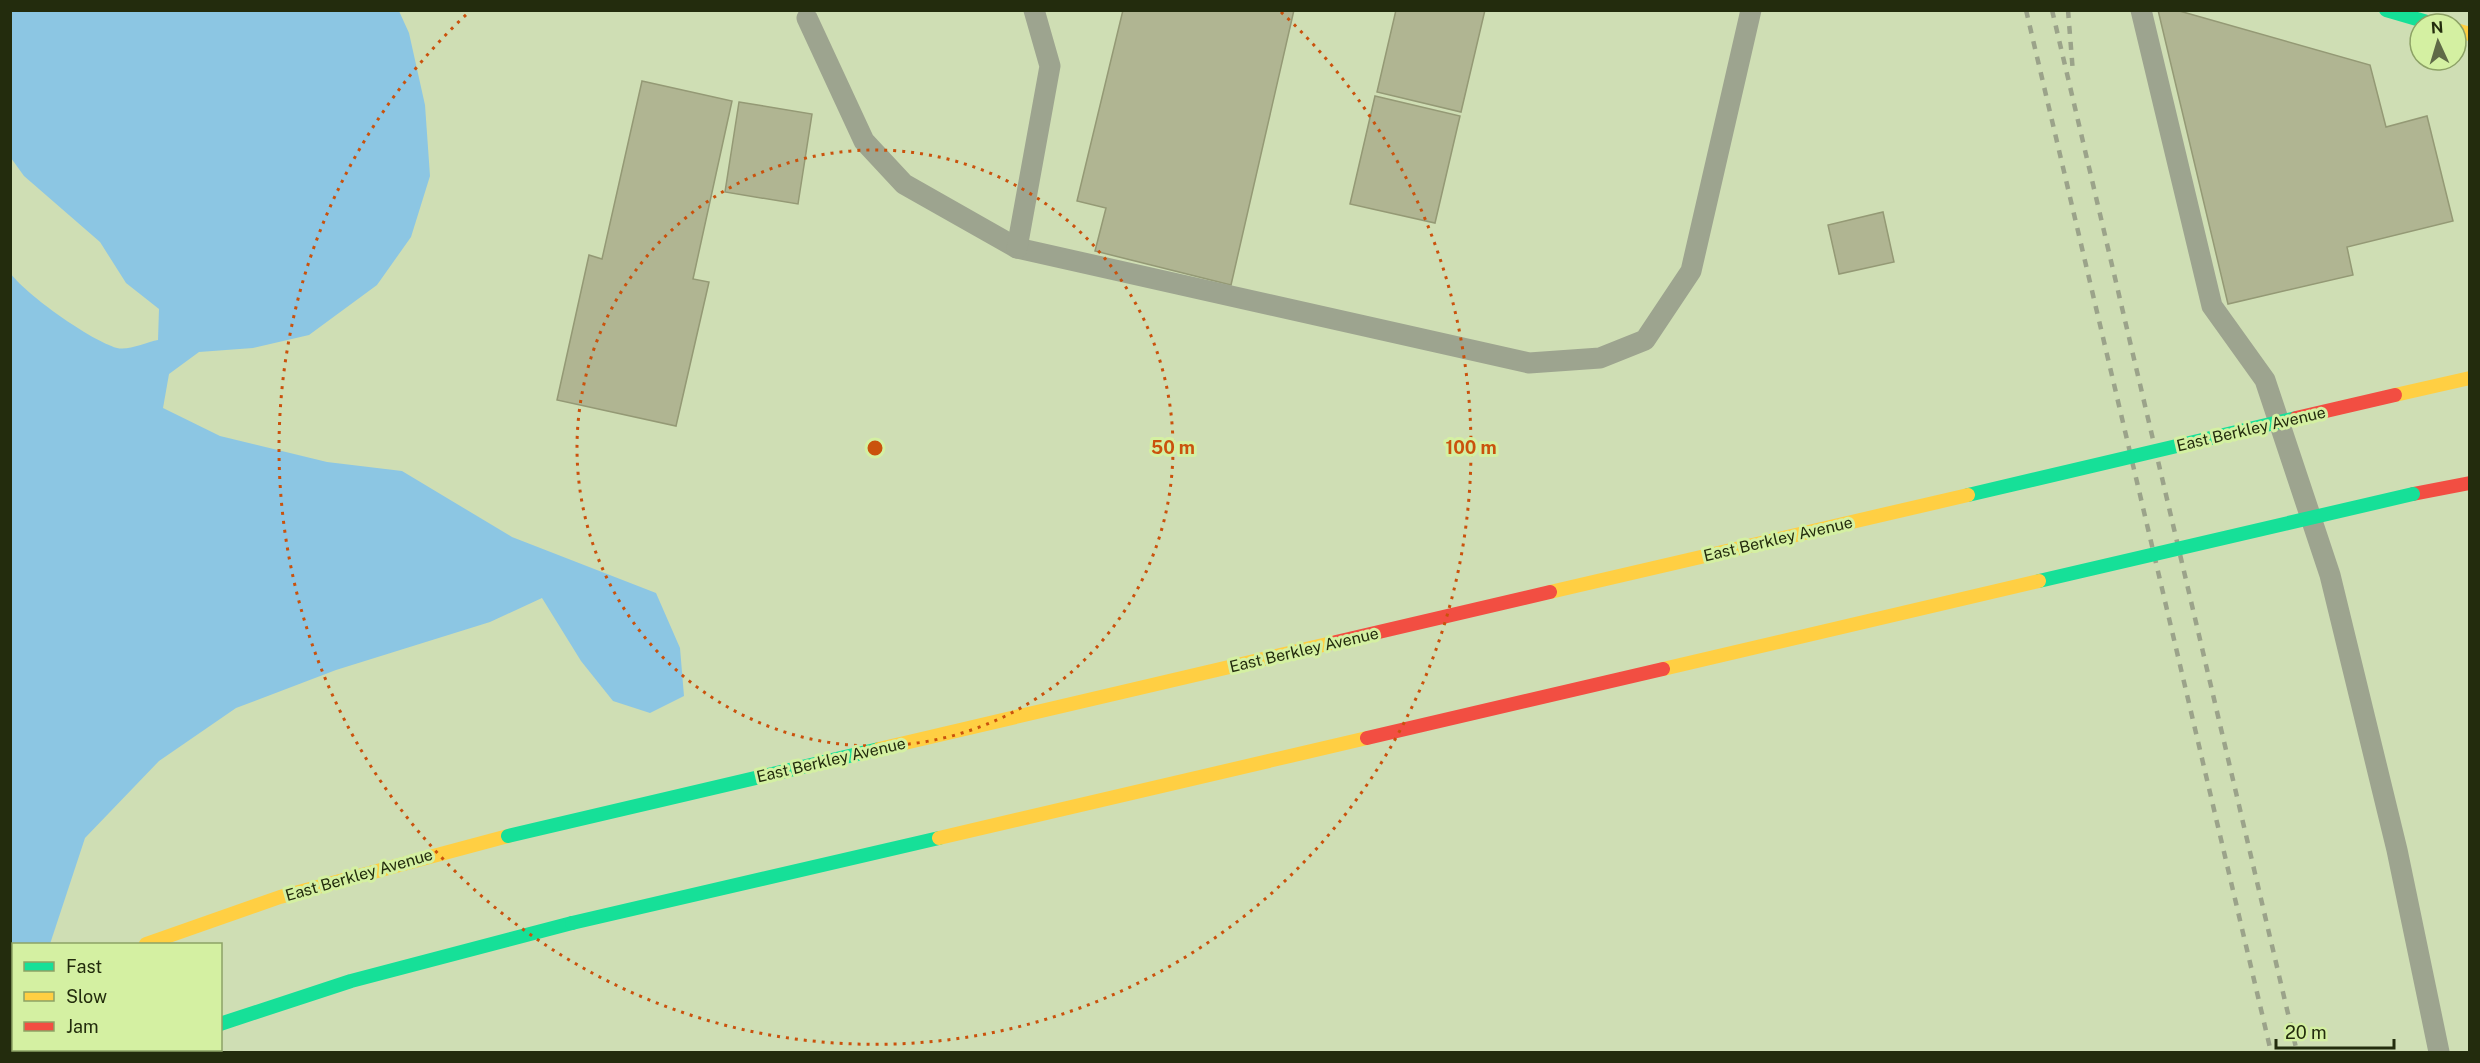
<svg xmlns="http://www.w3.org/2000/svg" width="2480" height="1063" font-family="'Public Sans',sans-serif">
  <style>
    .water { fill: #8cc6e3 }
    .building { fill: #b0b592; stroke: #949975; stroke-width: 1.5 }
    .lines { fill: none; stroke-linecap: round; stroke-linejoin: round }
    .lane { stroke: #9da48f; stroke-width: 21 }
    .fast { stroke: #16e098; stroke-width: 14 }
    .slow { stroke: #ffcf43; stroke-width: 14 }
    .jam { stroke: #f24e42; stroke-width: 14 }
    .rail { stroke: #9ba38a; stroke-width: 4.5; stroke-dasharray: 8 8; stroke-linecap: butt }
    .fast-bridge { stroke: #16e098; stroke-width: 14 }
    .slow-bridge { stroke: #ffcf43; stroke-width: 14 }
    .jam-bridge { stroke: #f24e42; stroke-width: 14 }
    .ring { fill: none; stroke: #ca520c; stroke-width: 3; stroke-dasharray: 3 6 }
    .labels { text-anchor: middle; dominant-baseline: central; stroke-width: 6; stroke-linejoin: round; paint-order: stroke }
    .street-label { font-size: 16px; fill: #232c0d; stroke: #d4f0a2 }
    .centre { fill: #ca520c; stroke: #d4f0a2; stroke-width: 3 }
    .ring-label { font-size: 18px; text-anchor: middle; font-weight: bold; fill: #ca520c; stroke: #d4f0a2; stroke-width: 6; stroke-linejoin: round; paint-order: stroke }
  </style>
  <rect width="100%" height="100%" fill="#cfdeb4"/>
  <path class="water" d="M 11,11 L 399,11 L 409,33 L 425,105 L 430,176 L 411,237 L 377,285 L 309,335 L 253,348 L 199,352 L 169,374 L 163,408 L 220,436 L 327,462 L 402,471 L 512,537 L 656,593 L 680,648 L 684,696 L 650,713 L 613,701 L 581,661 L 542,598 L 490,622 L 336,670 L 236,708 L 159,761 L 85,838 L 50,944 L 14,944 L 14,1046 L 11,1048 L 11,274 C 28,296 90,340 117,348 C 128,351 147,342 158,340 L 159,309 L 126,283 L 100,242 L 24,176 L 11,158 Z"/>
  <g class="building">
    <polygon points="1123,10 1294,10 1231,285 1095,251 1106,208 1077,201"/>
    <polygon points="1396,10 1485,10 1461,112 1377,92"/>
    <polygon points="2158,10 2176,10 2370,65 2386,127 2427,116 2453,221 2347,247 2353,275 2228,304"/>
    <polygon points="642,81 732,101 693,279 709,282 676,426 557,400 589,255 602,259"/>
    <polygon points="1375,96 1460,116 1435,223 1350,204"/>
    <polygon points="739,102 812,114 798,204 725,192"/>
    <polygon points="1883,212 1894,262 1839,274 1828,225"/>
  </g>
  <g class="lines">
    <g class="lane">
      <polyline points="2141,10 2212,306 2265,380 2330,575 2397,850 2439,1052"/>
      <polyline points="807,18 864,141 904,184 1017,248 1529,363 1600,358 1645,340 1691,271 1751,10"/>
      <polyline points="1017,248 1050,66 1034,10"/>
    </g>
    <g class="fast">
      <polyline points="2386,10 2434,24"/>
      <polyline points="220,1024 351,981 572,923"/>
      <polyline points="144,1052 152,1050"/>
    </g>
    <g class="slow">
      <polyline points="2456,30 2470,34"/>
      <polyline points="2395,395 2470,378"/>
      <polyline points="146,944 280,897 508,836"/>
    </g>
    <g class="jam">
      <polyline points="2413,494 2470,483"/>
      <polyline points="10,1006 14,1005"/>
    </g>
    <g class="rail">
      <polyline points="2026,10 2271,1052"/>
      <polyline points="2052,10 2297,1052"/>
      <polyline points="2068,10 2073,73"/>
    </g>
    <g class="fast-bridge">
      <polyline points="1968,495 2296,418"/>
      <polyline points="2039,581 2413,494"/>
      <polyline points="508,836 879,749"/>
      <polyline points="572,923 939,838"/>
    </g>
    <g class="slow-bridge">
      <polyline points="1550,592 1968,495"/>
      <polyline points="1663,669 2039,581"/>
      <polyline points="879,749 1336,642"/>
      <polyline points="939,838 1367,738"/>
    </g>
    <g class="jam-bridge">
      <polyline points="2296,418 2395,395"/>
      <polyline points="1336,642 1550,592"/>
      <polyline points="1367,738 1663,669"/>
    </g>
  </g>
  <g class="ring">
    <circle cx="875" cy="448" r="298"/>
    <path d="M1281 12A596 596 0 1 1 469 12"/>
  </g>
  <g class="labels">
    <g class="street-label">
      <text transform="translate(2251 429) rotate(-13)">East Berkley Avenue</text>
      <text transform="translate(1778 539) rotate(-13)">East Berkley Avenue</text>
      <text transform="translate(1304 650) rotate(-13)">East Berkley Avenue</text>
      <text transform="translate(831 760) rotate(-13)">East Berkley Avenue</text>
      <text transform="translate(359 875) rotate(-16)">East Berkley Avenue</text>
    </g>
  </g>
  <circle cx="875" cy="448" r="9" class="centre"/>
  <g class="ring-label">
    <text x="1173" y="454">50 m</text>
    <text x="1471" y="454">100 m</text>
  </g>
  <rect width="2480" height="1063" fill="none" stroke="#232c0d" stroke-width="24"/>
  <rect x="12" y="943" width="210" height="108" fill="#d4f0a2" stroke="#8da266" stroke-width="1.5"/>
  <rect x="24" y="962" width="30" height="9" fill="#16e098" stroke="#8da266" stroke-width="1.5"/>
  <text x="66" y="973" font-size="18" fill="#232c0d">Fast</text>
  <rect x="24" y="992" width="30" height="9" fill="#ffcf43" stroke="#8da266" stroke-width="1.5"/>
  <text x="66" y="1003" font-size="18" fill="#232c0d">Slow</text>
  <rect x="24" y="1022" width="30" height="9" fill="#f24e42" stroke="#8da266" stroke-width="1.5"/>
  <text x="66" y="1033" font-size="18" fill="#232c0d">Jam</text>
  <g transform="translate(2438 42) rotate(356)"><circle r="28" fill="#d4f0a2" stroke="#8da266" stroke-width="1.5"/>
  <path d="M0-4.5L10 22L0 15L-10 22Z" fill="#5f6a47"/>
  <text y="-9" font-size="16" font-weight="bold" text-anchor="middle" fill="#232c0d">N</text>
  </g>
  <path d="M2276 1039v9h118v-9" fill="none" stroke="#232c0d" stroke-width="3"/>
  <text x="2285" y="1039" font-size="18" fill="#232c0d" stroke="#d4f0a2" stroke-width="4.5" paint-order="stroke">20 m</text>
</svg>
